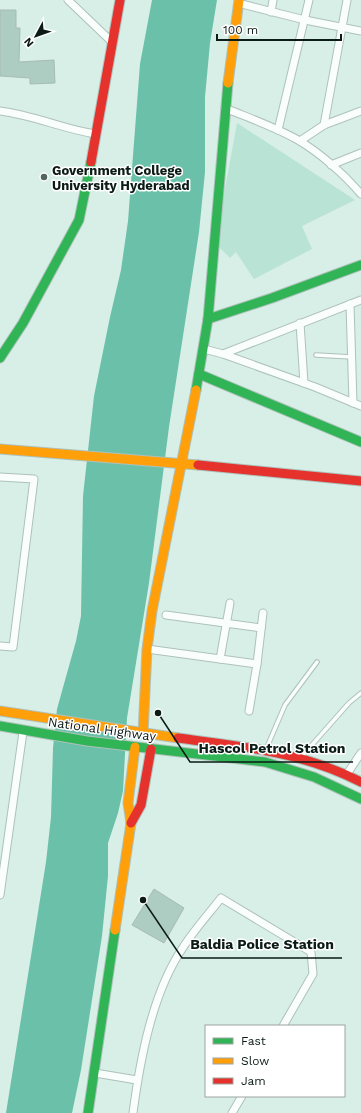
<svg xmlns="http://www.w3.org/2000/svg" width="361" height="1113" font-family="'Work Sans',sans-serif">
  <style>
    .green { fill: #b9e3d5 }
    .water { fill: #6bc0a9 }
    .building { fill: #adccc2; stroke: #a9bbb4 }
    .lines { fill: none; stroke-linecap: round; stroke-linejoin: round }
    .lane-casing { stroke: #aec1bb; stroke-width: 5.5 }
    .street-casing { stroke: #aec1bb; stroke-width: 9 }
    .fast-casing { stroke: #aec1bb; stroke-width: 11 }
    .slow-casing { stroke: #aec1bb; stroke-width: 11 }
    .jam-casing { stroke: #aec1bb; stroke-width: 11 }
    .lane { stroke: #f9fdfb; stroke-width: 3.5 }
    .street { stroke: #f9fdfb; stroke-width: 7 }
    .fast { stroke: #30b455; stroke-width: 9 }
    .slow { stroke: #ff9f0a; stroke-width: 9 }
    .jam { stroke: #e5322d; stroke-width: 9 }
    .poi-dot { fill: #52655f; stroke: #fff; stroke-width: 1.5 }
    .labels { text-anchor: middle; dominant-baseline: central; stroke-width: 3; stroke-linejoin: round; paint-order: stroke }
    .poi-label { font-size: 13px; font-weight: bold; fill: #0b1b16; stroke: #fff; text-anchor: start }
    .street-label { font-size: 13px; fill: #0b1b16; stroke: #fff }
    .leader { fill: none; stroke: #0b1b16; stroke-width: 1.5 }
    .callout-dot { fill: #0b1b16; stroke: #fff; stroke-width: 1.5 }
    .callout-label { font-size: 14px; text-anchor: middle; font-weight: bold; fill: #0b1b16; stroke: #fff; stroke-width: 3; stroke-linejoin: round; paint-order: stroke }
  </style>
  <rect width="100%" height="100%" fill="#d7efe6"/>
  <polygon class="green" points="237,123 355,200 302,226 312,249 254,279 236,252 230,258 215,243"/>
  <polygon class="water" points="152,0 217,0 210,43 205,97 205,172 199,232 169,427 149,583 127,718 123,791 118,813 108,843 108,876 102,936 81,1070 72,1113 6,1113 46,862 51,817 53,748 57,709 76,641 81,616 83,496 94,396 110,317 121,270 128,221 140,64"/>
  <g class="building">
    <polygon points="0,10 16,10 16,28 20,28 19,62 54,60 55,83 30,84 30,78 0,76"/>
    <polygon points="154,889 184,908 164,943 132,925"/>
  </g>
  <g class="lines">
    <defs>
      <g id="lane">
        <polyline points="316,355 352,357"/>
        <polyline points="267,747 285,705 317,662"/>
        <polyline points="303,755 349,703 361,693"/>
      </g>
      <g id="street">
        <polyline points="68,0 113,43"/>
        <polyline points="238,3 305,20 361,31"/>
        <polyline points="271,12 273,0"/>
        <path d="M 225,108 C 249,118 275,127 298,140 C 320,153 344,174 361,194"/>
        <path d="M 0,111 C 33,115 63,129 96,134"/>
        <polyline points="324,125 347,0"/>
        <polyline points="278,130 309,0"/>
        <polyline points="300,141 324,125 361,111"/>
        <polyline points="331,165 361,153"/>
        <polyline points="350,304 353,403"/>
        <polyline points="300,323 304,383"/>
        <polyline points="204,349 223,354 315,387 361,406"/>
        <polyline points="223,354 361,300"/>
        <polyline points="0,477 34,479 13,647 0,646"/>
        <polyline points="166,615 261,628"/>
        <polyline points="147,649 257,664"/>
        <polyline points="220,659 230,603"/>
        <polyline points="249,711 257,664 263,613"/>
        <polyline points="347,774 361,753"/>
        <polyline points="0,895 23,732"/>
        <polyline points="95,1073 137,1080"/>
        <path d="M 133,1113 C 140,1060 152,994 182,949 C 193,931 208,915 221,898 L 311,952 L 313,974 L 283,1026"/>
        <polyline points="232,1113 242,1096"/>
      </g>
      <g id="fast">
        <polyline points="208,319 272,298 361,265"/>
        <polyline points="0,358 23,323 79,220 91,162"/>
        <polyline points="199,374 361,442"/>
        <polyline points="196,390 208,319 228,83"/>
        <polyline points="0,726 87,741 265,762 314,777 361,799"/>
        <polyline points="88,1113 115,930"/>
      </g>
      <g id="slow">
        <polyline points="228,83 239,0"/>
        <polyline points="0,449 198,465"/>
        <polyline points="0,711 178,738"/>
        <polyline points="143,734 147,649 152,611 196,390"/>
        <polyline points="115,930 131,823 128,803 135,747"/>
      </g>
      <g id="jam">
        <polyline points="91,162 120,0"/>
        <polyline points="198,465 361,481"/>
        <path d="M 178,738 C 244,747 300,751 361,782"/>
        <polyline points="131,823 141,805 151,749"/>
      </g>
    </defs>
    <use href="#lane" class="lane-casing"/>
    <use href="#street" class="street-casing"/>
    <use href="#fast" class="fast-casing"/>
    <use href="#slow" class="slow-casing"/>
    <use href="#jam" class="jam-casing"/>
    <use href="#lane" class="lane"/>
    <use href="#street" class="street"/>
    <use href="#fast" class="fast"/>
    <use href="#slow" class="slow"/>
    <use href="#jam" class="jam"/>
  </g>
  <circle class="poi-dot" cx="44" cy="177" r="4"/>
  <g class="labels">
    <g class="poi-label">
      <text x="52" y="170">Government College<tspan x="52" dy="15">University Hyderabad</tspan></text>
    </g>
    <g class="street-label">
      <text transform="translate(102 729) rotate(8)">National Highway</text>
    </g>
  </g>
  <path class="leader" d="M158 713L190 762H353M143 900L182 958H342"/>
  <g class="callout-dot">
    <circle cx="158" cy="713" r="4"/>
    <circle cx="143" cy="900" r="4"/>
  </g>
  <g class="callout-label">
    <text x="272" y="753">Hascol Petrol Station</text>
    <text x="262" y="949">Baldia Police Station</text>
  </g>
  <rect x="205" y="1025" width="140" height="72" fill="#ffffff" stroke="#9da4a2"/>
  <rect x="213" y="1038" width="20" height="6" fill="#30b455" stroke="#9da4a2"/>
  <text x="241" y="1045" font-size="12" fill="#0b1b16">Fast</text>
  <rect x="213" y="1058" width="20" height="6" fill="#ff9f0a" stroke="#9da4a2"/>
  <text x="241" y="1065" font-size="12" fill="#0b1b16">Slow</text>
  <rect x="213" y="1078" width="20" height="6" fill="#e5322d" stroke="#9da4a2"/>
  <text x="241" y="1085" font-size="12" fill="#0b1b16">Jam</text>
  <g transform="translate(36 36) rotate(229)" stroke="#ffffff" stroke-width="3" paint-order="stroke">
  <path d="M0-3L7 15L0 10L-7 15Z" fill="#0b1b16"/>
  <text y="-6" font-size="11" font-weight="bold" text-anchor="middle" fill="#0b1b16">N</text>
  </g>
  <path d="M217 34v6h124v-6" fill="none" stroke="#0b1b16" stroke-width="2"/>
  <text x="223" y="34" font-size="12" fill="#0b1b16" stroke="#ffffff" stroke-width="3" paint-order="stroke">100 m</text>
</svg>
